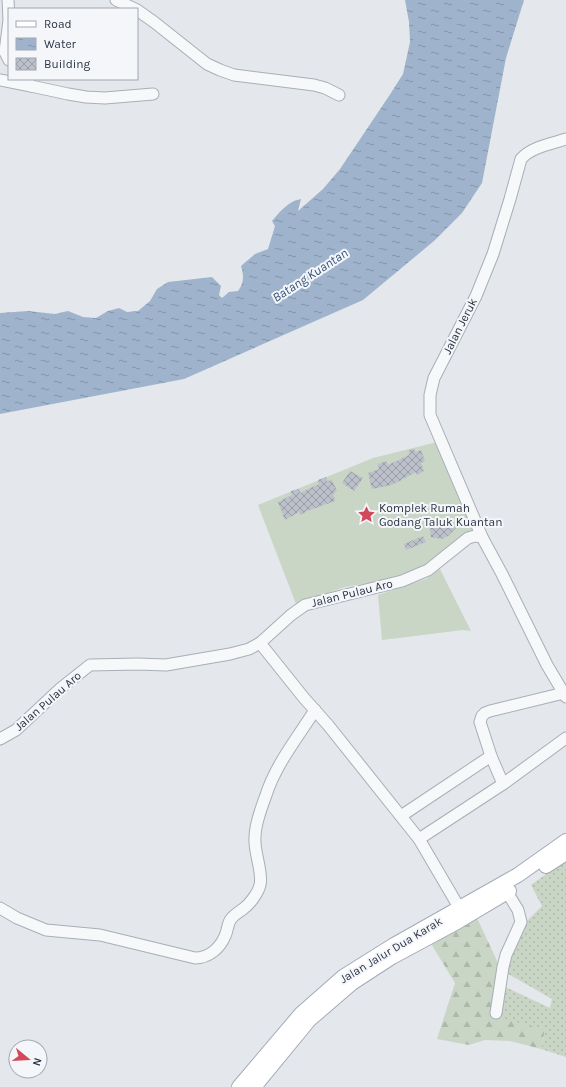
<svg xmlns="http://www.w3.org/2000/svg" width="566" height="1087" font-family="Karla,sans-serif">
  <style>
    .grass { fill: #c9d6c5 }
    .forest { fill: url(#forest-firs) }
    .garden { fill: url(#garden-dots) }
    .water { fill: url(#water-ripples) }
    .building { fill: url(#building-cross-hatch) }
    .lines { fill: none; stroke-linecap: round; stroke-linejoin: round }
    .minor-casing { stroke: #a9aeb7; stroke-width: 13 }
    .major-casing { stroke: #a3abb8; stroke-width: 16 }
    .minor { stroke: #f7f8fa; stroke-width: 11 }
    .major { stroke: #fff; stroke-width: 14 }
    .labels { text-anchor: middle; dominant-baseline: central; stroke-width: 4; stroke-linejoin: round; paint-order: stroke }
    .street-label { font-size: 12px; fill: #2b3445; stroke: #f4f6f9 }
    .poi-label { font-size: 12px; fill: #2b3445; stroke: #f4f6f9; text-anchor: start }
    .water-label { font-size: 13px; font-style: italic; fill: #34527a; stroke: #f4f6f9 }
  </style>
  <defs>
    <pattern id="forest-firs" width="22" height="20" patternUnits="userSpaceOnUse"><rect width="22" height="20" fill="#c9d6c5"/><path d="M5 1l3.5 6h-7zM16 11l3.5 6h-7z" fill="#adb8ab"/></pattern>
    <pattern id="garden-dots" width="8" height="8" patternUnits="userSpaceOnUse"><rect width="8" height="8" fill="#c9d6c5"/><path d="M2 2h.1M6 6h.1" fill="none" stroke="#adb8ab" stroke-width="1.8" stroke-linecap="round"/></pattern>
    <pattern id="water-ripples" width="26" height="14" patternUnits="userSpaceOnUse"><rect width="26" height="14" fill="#9fb4cc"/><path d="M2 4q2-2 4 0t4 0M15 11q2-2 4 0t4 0" fill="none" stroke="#8293a7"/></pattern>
    <pattern id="building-cross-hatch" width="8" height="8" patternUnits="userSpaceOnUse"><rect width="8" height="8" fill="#bbc0ca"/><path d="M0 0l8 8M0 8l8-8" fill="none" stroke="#989da6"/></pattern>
  </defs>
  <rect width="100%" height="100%" fill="#e4e7ec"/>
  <g class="grass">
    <polygon points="437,442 474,526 469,535 426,566 381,581 345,587 296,604 258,505 373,458"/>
    <polygon points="440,569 471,631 463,630 382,640 378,595 426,579"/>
  </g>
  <polygon class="forest" points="477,918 498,963 497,983 545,1030 541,1049 510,1041 485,1040 469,1045 437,1039 455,983 430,942"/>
  <polygon class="garden" points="566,860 566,1057 541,1049 545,1030 494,1016 497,983 550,1008 552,999 503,971 522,926 542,906 531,885"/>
  <path class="water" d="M 405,0 L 524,0 L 506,58 L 482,183 L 462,213 L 434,241 L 363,300 L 184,379 L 0,414 L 0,313 L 28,311 L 55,314 L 68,311 L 83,317 L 96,318 L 108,311 L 119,308 L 127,312 L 138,311 L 150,301 L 157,289 L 168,282 L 212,277 L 221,286 L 219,295 L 222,298 L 229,292 L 238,291 C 244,283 244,276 241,266 L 255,254 L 268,249 L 275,226 L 272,221 C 280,212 288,201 301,199 L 298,211 L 323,189 L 340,169 L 389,96 L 403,74 L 410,42 L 409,22 Z"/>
  <g class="building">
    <polygon points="414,449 416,452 421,450 425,461 421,463 424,471 417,475 416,472 392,485 372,489 368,473 379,469 378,464 386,461 388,465 409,455 409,450"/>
    <polygon points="350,471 363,478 354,491 342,483"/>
    <polygon points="326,477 327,481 332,480 337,491 333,494 335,501 307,511 300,515 299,512 285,520 278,502 292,495 291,491 299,489 300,493 319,484 318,480"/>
    <polygon points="441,519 444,521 449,519 456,528 448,536 442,539 431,537 430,528"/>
    <polygon points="423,536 426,542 406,550 404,544"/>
  </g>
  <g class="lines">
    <defs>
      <g id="minor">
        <polyline points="8,0 9,20 5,52 9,60"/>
        <polyline points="116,0 135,9"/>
        <polyline points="137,10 154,22 207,64 220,70 234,75 314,85 325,88 339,95"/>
        <polyline points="26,79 31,86 68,94 86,97 105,98 153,94"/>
        <polyline points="0,80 31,86"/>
        <path d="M 566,139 C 551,144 531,147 521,159 L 510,199 L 493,254 L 476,296 L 434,378 L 430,395 L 430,415 L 482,537 L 502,574 L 547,665 L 566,697"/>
        <polyline points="260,643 304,698 328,725 419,839 460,909"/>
        <polyline points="0,739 16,730 61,688 90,665 138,664 166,665 230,654 249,649 260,643 291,615 305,605 402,581 428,570 468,538 475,536 482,537"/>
        <polyline points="503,784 491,756 480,722 482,716 485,713 490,711 564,693"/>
        <polyline points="401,816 491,756"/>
        <polyline points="419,839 503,784 566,738"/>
        <path d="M 0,908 L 17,918 L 46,930 L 100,935 L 195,958 C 209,958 220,948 225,936 C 228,930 227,924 231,919 C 234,915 239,912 243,909 C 250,904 258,893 260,885 C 263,874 255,854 255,842 C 254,827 261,809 266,795 C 276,764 298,737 315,710"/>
        <polyline points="496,1013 503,967 506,955 521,922 518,910 507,892"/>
      </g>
      <g id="major">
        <polyline points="546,866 566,853"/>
        <polyline points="239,1087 301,1014 343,977 394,945 518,875 566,841"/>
        <polyline points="254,1087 309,1020 352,983 392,957 457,922 509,891"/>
      </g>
    </defs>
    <use href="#minor" class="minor-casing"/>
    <use href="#major" class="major-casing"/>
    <use href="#minor" class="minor"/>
    <use href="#major" class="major"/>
  </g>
  <defs>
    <symbol id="sight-bare" viewBox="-9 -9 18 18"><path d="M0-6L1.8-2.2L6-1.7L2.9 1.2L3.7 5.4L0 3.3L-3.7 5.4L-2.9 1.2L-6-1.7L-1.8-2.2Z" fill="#d1495b" stroke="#f4f6f9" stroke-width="2.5" paint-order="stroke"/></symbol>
  </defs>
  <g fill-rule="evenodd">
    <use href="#sight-bare" x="354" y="502" width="25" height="25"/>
  </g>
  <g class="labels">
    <g class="street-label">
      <text transform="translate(460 326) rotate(-63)">Jalan Jeruk</text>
      <text transform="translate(352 593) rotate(-14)">Jalan Pulau Aro</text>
      <text transform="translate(48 701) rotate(-41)">Jalan Pulau Aro</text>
      <text transform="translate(391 950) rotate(-31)">Jalan Jalur Dua Karak</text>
    </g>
    <g class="poi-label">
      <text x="379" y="508">Komplek Rumah<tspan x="379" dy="14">Godang Taluk Kuantan</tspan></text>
    </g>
    <g class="water-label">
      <text transform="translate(310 275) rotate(-33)">Batang Kuantan</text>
    </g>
  </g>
  <rect x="8" y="8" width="130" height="72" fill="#f4f6f9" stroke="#a4a8b1"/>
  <rect x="16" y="21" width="20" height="6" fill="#ffffff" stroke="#a4a8b1"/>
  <text x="44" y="28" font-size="12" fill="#2b3445">Road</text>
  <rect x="16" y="38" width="20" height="12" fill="url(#water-ripples)" stroke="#a4a8b1"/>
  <text x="44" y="48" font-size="12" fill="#2b3445">Water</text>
  <rect x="16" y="58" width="20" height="12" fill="url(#building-cross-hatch)" stroke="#a4a8b1"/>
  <text x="44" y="68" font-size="12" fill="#2b3445">Building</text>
  <g transform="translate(28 1059) rotate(108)"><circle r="19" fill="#f4f6f9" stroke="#a4a8b1"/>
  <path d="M0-3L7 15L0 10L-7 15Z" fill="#d1495b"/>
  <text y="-6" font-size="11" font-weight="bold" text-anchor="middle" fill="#2b3445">N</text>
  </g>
</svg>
